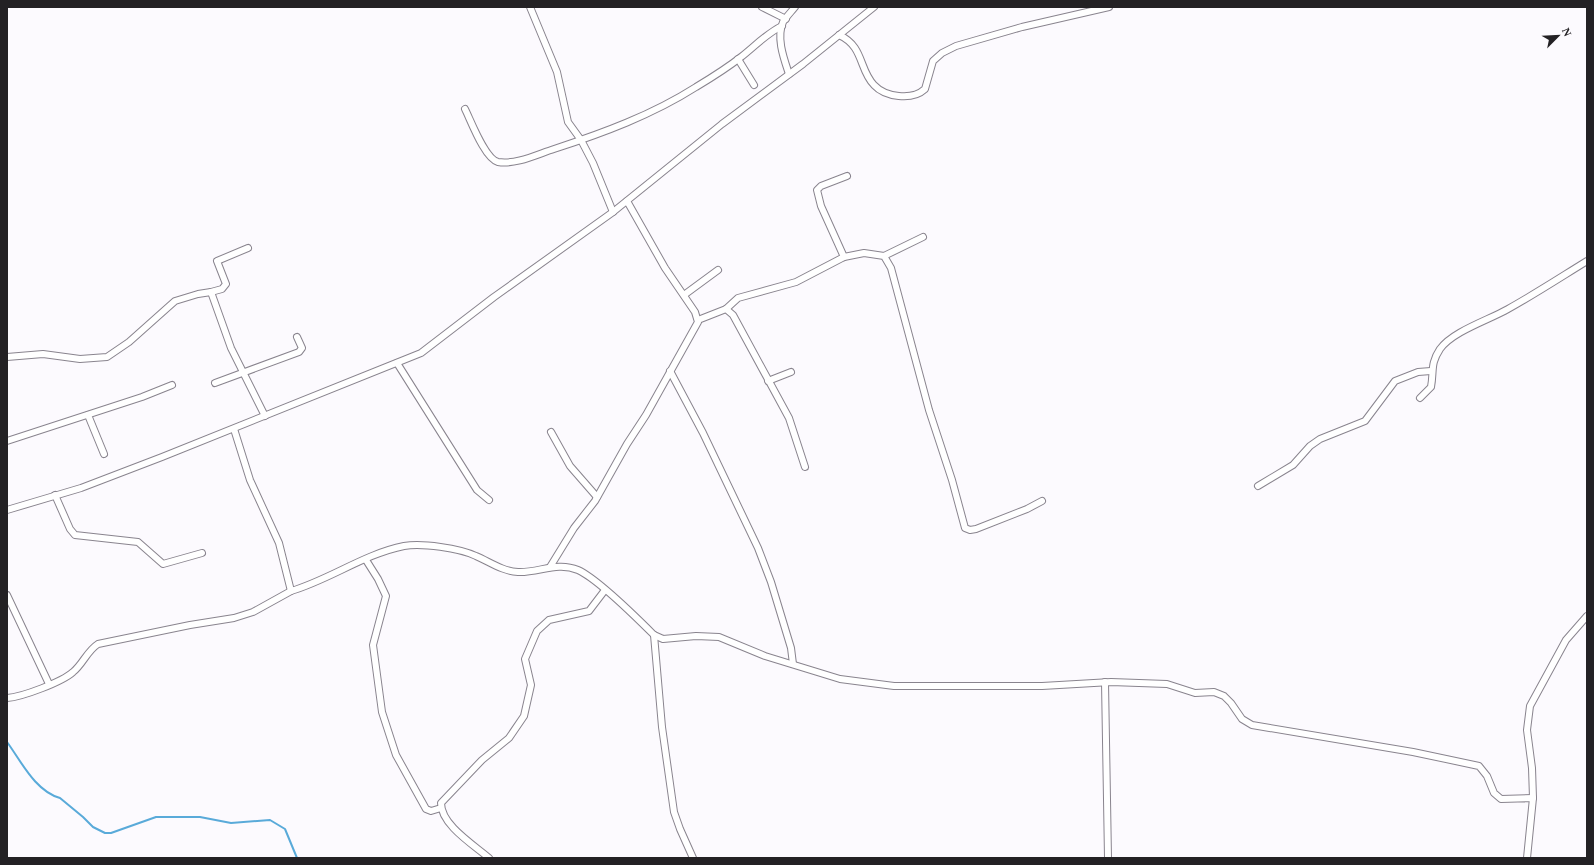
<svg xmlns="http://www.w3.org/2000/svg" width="1594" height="865" font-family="'Times New Roman',serif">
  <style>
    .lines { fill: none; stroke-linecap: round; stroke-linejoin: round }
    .stream { stroke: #59aad9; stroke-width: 2 }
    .street-casing { stroke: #89848e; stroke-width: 8 }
    .street { stroke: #fff; stroke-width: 6 }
  </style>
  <rect width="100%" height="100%" fill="#fcfafe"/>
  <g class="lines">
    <path class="stream" d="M 7,742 C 21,761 35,791 60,798 L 83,817 L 93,827 L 105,833 L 111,833 L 156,817 L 200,817 L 231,823 L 270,820 L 285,829 L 297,858"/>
    <defs>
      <g id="street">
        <polyline points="530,7 557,72 568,122 581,140 593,163 613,212"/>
        <polyline points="762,7 786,19"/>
        <path d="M 839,35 C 864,46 859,70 874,85 C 885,97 912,101 925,89 L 933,61 L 942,53 L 956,46 L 1022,27 L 1109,7"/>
        <polyline points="738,59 754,85"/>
        <path d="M 789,74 C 784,59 776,38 783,22 C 786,17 791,12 795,7"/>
        <path d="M 465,109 C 471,121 485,159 498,162 C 516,165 538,154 554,149 C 603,133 652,115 696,87 C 711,78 727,68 741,57 C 754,47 767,33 782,26"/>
        <polyline points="248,248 217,261 226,284 222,289 211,292 231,348 265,416"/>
        <polyline points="884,256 923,237"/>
        <polyline points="844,257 821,206 817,190 821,186 847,176"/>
        <polyline points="684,295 718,270"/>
        <polyline points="726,309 738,298 796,282 844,257 864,253 884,256 891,268 929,410 952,480 965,528 970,530 976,529 1027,509 1042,501"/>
        <polyline points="698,320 726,309 733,315 789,418 805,467"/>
        <polyline points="7,357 43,354 80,359 107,357 129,342 175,301 198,294 211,292"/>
        <polyline points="397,363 477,490 489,500"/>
        <polyline points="670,371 703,433 758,548 771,582 791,648 793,664"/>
        <polyline points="768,381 791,372"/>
        <polyline points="215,383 299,352 302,348 297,337"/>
        <path d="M 1420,398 L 1431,387 C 1434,371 1430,364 1440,349 C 1453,331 1489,320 1508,309 C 1535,294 1561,277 1587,261"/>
        <polyline points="88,415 104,454"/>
        <path d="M 234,429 L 250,480 L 279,543 L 291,591 C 329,580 364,554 404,546 C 422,543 459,548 476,556 C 490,562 502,571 518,572 C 539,573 557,561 578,570 C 598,579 637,618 654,635 L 663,639 L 696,636 L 719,637 L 765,656 L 840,679 L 894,686 L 1042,686 L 1111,682 L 1167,684 L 1195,693 L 1214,692 L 1224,696 L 1231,703 L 1242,719 L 1252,725 L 1413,752 L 1479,766 L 1487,776 L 1494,793 L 1501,799 L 1533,798 L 1527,858"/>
        <polyline points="551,432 570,466 597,497"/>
        <polyline points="7,441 142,397 172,385"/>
        <polyline points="1258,486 1293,465 1310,446 1320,439 1365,421 1395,381 1418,372 1431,371"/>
        <polyline points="55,495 70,529 75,535 138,542 163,564 202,553"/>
        <polyline points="7,510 81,488 162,457 421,353 494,297 613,212 722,124 803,64 874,7"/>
        <polyline points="366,560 378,579 386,596 373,645 382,712 396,755 426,809 431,811 441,808"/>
        <polyline points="550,567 574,528 595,501 627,444 646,415 698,322 695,312 665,268 627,201"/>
        <polyline points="7,595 49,684"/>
        <polyline points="654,635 662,727 674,812 680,829 693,858"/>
        <polyline points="1105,682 1108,858"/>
        <path d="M 7,698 C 22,697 62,682 73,672 C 83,664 87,651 98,644 L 190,625 L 234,618 L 253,612 L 291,591"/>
        <polyline points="1533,798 1532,768 1527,730 1530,706 1566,640 1587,616"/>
        <path d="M 489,858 C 474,845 441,825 441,803 L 482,760 L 509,738 L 524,716 L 531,685 L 525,659 L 537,631 L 549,620 L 589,611 L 605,590"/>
      </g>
    </defs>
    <use href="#street" class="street-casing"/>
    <use href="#street" class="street"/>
  </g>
  <rect width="1594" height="865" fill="none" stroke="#232124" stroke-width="16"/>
  <g transform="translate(1558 36) rotate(66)" stroke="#fcfafe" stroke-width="3" paint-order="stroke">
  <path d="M0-3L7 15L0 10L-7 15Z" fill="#232124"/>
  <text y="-6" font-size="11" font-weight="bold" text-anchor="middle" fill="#232124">N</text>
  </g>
</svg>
